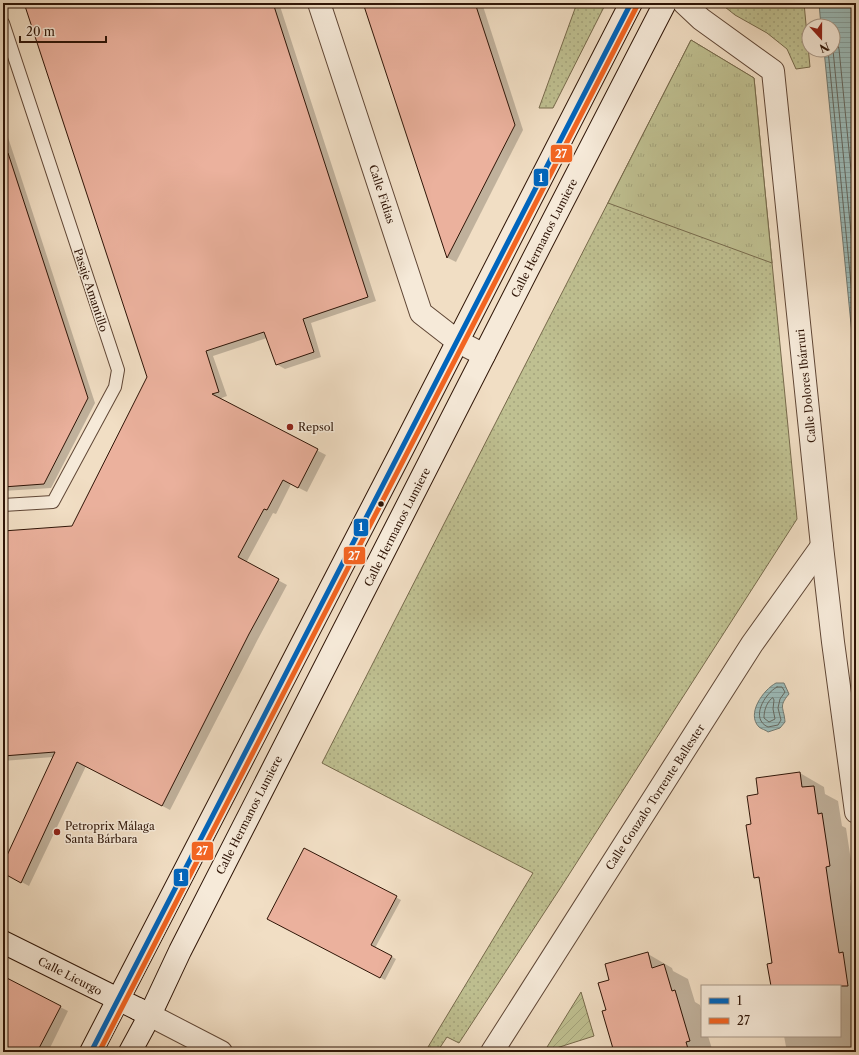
<svg xmlns="http://www.w3.org/2000/svg" width="859" height="1055" font-family="'Libre Caslon Text',serif">
  <style>
    .grass { fill: url(#grass-dots); stroke: #776a4c }
    .park { fill: url(#park-tufts); stroke: #776a4c }
    .garden { fill: url(#garden-furrows); stroke: #776a4c }
    .water { fill: url(#water-rules); stroke: #707972 }
    .shadow { fill: #0003 }
    .lines { fill: none; stroke-linecap: round; stroke-linejoin: round }
    .shore { stroke: #656860; stroke-width: 1 }
    .building { fill: #ebb19d; stroke: #2f1507 }
    .lane-casing { stroke: #604736; stroke-width: 14 }
    .street-casing { stroke: #604736; stroke-width: 24 }
    .secondary-casing { stroke: #2f1507; stroke-width: 24 }
    .lane { stroke: #f6ead9; stroke-width: 12 }
    .street { stroke: #f6ead9; stroke-width: 22 }
    .secondary { stroke: #f6ead9; stroke-width: 22 }
    .bus-1-casing { stroke: #f6ead9; stroke-width: 8 }
    .bus-2-casing { stroke: #f6ead9; stroke-width: 8 }
    .bus-1 { stroke: #0065bd; stroke-width: 5 }
    .bus-2 { stroke: #f26522; stroke-width: 5 }
    .poi-dot { fill: #8f2418; stroke: #f6ead9; stroke-width: 1.5 }
    .bus-dot { fill: #2f1507; stroke: #f6ead9; stroke-width: 1.5 }
    .labels { text-anchor: middle; dominant-baseline: central; stroke-width: 3; stroke-linejoin: round; paint-order: stroke }
    .street-label { font-size: 11px; fill: #2f1507; stroke: #f6ead9 }
    .poi-label { font-size: 11px; fill: #2f1507; stroke: #f6ead9; text-anchor: start }
    .line-badge { stroke: #f6ead9; stroke-width: 1.5 }
    .badge-label { font-size: 11px; text-anchor: middle; font-weight: bold; fill: #fff }
  </style>
  <defs>
    <pattern id="grass-dots" width="8" height="8" patternUnits="userSpaceOnUse"><rect width="8" height="8" fill="#bfc091"/><path d="M2 2h.1M6 6h.1" fill="none" stroke="#a4a47c" stroke-width="1.8" stroke-linecap="round"/></pattern>
    <pattern id="park-tufts" width="24" height="20" patternUnits="userSpaceOnUse"><rect width="24" height="20" fill="#bfc091"/><path d="M3 7l-1-3M5 7V3M7 7l1-3M15 17l-1-3M17 17v-4M19 17l1-3" fill="none" stroke="#a4a47c"/></pattern>
    <pattern id="garden-furrows" width="10" height="10" patternUnits="userSpaceOnUse"><rect width="10" height="10" fill="#bfc091"/><path d="M-1 1l2-2M0 10L10 0M9 11l2-2" fill="none" stroke="#a4a47c"/></pattern>
    <pattern id="water-rules" width="6" height="5" patternUnits="userSpaceOnUse"><rect width="6" height="5" fill="#9bbbb9"/><path d="M0 2.5h6" fill="none" stroke="#86a09e"/></pattern>
  </defs>
  <rect width="100%" height="100%" fill="#f1dec4"/>
  <filter id="stains"><feTurbulence type="fractalNoise" baseFrequency=".005" numOctaves="4"/><feColorMatrix values="0 0 0 0 .2 0 0 0 0 .09 0 0 0 0 .02 0 0 0 .5 -.17"/></filter>
  <radialGradient id="worn" r=".72"><stop offset=".6" stop-color="#630" stop-opacity="0"/><stop offset="1" stop-color="#630" stop-opacity=".3"/></radialGradient>
  <g class="grass">
    <polygon points="577,3 606,3 553,108 539,108"/>
    <polygon points="720,3 804,3 810,67 796,69 787,49 767,33 735,15"/>
    <polygon points="691,40 754,78 797,519 561,887 459,1043 447,1037 437,1052 425,1052 533,873 322,763"/>
  </g>
  <polygon class="park" points="691,40 754,78 772,263 608,203"/>
  <polygon class="garden" points="581,992 594,1036 544,1052"/>
  <g class="water">
    <polygon points="819,3 856,3 856,375 824,50 833,50 833,26 821,26"/>
    <path d="M 776,683 L 784,683 L 789,694 C 778,707 784,707 785,722 L 780,728 L 768,732 C 766,730 761,729 759,727 C 746,714 763,690 776,683 Z"/>
  </g>
  <g class="shadow">
    <polygon points="25,3 279,3 376,301 311,323 321,357 285,369 276,364 267,338 213,356 227,396 219,399 326,455 307,492 291,484 276,514 273,513 246,563 287,585 258,639 170,810 86,766 29,886 3,872 3,866 53,757 3,761 3,532 72,527 148,377"/>
    <polygon points="364,3 482,3 523,130 456,262 448,258"/>
    <polygon points="3,122 95,403 51,488 3,491"/>
    <polygon points="800,773 824,787 825,794 838,801 842,826 846,828 854,880 850,880 856,922 856,1052 787,1052 784,1036 840,1036 840,986 772,986 774,964 761,880 755,877 753,824 760,795"/>
    <polygon points="305,849 401,900 375,948 396,959 385,980 273,921"/>
    <polygon points="648,954 672,968 673,971 688,979 695,1002 700,1005 702,1014 702,1036 708,1036 713,1052 615,1052 607,1011 610,981"/>
    <polygon points="3,978 68,1011 48,1052 3,1052"/>
  </g>
  <g class="lines">
    <g class="shore">
      <polyline points="833,39 837,43 839,49 856,221"/>
      <polyline points="828,50 856,334"/>
      <polyline points="833,50 856,283"/>
      <path d="M 777,687 L 782,687 L 785,692 L 780,699 L 778,708 L 781,720 L 778,725 L 768,727 C 750,719 764,694 777,687 Z"/>
      <path d="M 773,698 L 774,700 L 773,709 L 775,719 L 769,722 L 764,718 C 764,711 766,704 771,699 Z"/>
    </g>
  </g>
  <g class="building">
    <polygon points="24,3 273,3 368,297 303,319 314,352 276,365 264,332 206,351 219,392 212,394 318,449 298,488 283,480 267,510 264,509 238,557 279,579 249,634 162,806 77,762 21,883 3,873 3,864 55,752 3,756 3,531 72,526 147,377"/>
    <polygon points="363,3 475,3 515,125 447,258"/>
    <polygon points="8,153 88,398 44,484 3,487 3,154"/>
    <polygon points="800,772 802,787 814,786 818,814 822,813 830,866 826,867 833,915 839,953 843,952 848,986 771,986 767,964 772,963 759,877 754,878 746,825 751,824 747,796 758,794 756,778"/>
    <polygon points="304,848 397,896 371,945 392,956 380,978 267,919"/>
    <polygon points="648,952 652,968 664,964 672,991 675,990 690,1041 686,1042 689,1052 614,1052 602,1011 606,1010 598,983 609,980 605,964"/>
    <polygon points="3,976 61,1006 37,1052 3,1052"/>
  </g>
  <g class="lines">
    <defs>
      <polyline id="lane" points="3,23 118,370 115,387 53,502 3,505"/>
      <g id="street">
        <polyline points="319,3 421,313 457,341 484,355"/>
        <polyline points="684,3 701,19 773,71 822,546 833,642 856,812"/>
        <polyline points="138,1009 221,1052"/>
        <polyline points="492,1052 752,644 822,546"/>
      </g>
      <g id="secondary">
        <polyline points="3,942 138,1009"/>
        <polyline points="91,1052 403,448 631,3"/>
        <polyline points="130,1052 150,1015 180,951 528,269 665,3"/>
      </g>
    </defs>
    <use href="#lane" class="lane-casing"/>
    <use href="#street" class="street-casing"/>
    <use href="#secondary" class="secondary-casing"/>
    <use href="#lane" class="lane"/>
    <use href="#street" class="street"/>
    <use href="#secondary" class="secondary"/>
    <defs>
      <polyline id="bus-1" points="91,1052 631,3"/>
      <polyline id="bus-2" points="99,1052 637,6"/>
    </defs>
    <use href="#bus-1" class="bus-1-casing"/>
    <use href="#bus-2" class="bus-2-casing"/>
    <use href="#bus-1" class="bus-1"/>
    <use href="#bus-2" class="bus-2"/>
  </g>
  <g class="poi-dot">
    <circle cx="290" cy="427" r="4"/>
    <circle cx="57" cy="832" r="4"/>
  </g>
  <circle class="bus-dot" cx="381" cy="504" r="3.5"/>
  <g class="labels">
    <g class="street-label">
      <text transform="translate(382 194) rotate(72)">Calle Fidias</text>
      <text transform="translate(544 238) rotate(-63)">Calle Hermanos Lumiere</text>
      <text transform="translate(91 290) rotate(72)">Pasaje Amantillo</text>
      <text transform="translate(806 386) rotate(-96)">Calle Dolores Ibárruri</text>
      <text transform="translate(397 527) rotate(-63)">Calle Hermanos Lumiere</text>
      <text transform="translate(655 797) rotate(-57)">Calle Gonzalo Torrente Ballester</text>
      <text transform="translate(249 815) rotate(-63)">Calle Hermanos Lumiere</text>
      <text transform="translate(70 976) rotate(27)">Calle Licurgo</text>
    </g>
    <g class="poi-label">
      <text x="298" y="427">Repsol</text>
      <text x="65" y="826">Petroprix Málaga<tspan x="65" dy="13">Santa Bárbara</tspan></text>
    </g>
  </g>
  <g class="line-badge">
    <rect x="550" y="144" width="23" height="19" rx="4" fill="#f26522"/>
    <rect x="533" y="168" width="16" height="19" rx="4" fill="#0065bd"/>
    <rect x="353" y="518" width="16" height="19" rx="4" fill="#0065bd"/>
    <rect x="343" y="546" width="23" height="19" rx="4" fill="#f26522"/>
    <rect x="191" y="841" width="23" height="20" rx="4" fill="#f26522"/>
    <rect x="173" y="868" width="16" height="19" rx="4" fill="#0065bd"/>
  </g>
  <g class="badge-label">
    <text x="561" y="158">27</text>
    <text x="541" y="182">1</text>
    <text x="361" y="531">1</text>
    <text x="354" y="560">27</text>
    <text x="202" y="855">27</text>
    <text x="181" y="881">1</text>
  </g>
  <rect width="859" height="1055" fill="none" stroke="#f1dec4" stroke-width="16"/>
  <rect x="4" y="4" width="851" height="1047" fill="none" stroke="#2f1507" stroke-width="2"/>
  <rect x="8" y="8" width="843" height="1039" fill="none" stroke="#2f1507"/>
  <rect x="701" y="985" width="140" height="52" fill="#f6ead9" stroke="#a69585"/>
  <rect x="709" y="998" width="20" height="6" fill="#0065bd" stroke="#a69585"/>
  <text x="737" y="1005" font-size="12" fill="#2f1507">1</text>
  <rect x="709" y="1018" width="20" height="6" fill="#f26522" stroke="#a69585"/>
  <text x="737" y="1025" font-size="12" fill="#2f1507">27</text>
  <g transform="translate(821 38) rotate(159)"><circle r="19" fill="#f6ead9" stroke="#a69585"/>
  <path d="M0-3L7 15L0 10L-7 15Z" fill="#8f2418"/>
  <text y="-6" font-size="11" font-weight="bold" text-anchor="middle" fill="#2f1507">N</text>
  </g>
  <path d="M20 36v6h86v-6" fill="none" stroke="#2f1507" stroke-width="2"/>
  <text x="26" y="36" font-size="12" fill="#2f1507" stroke="#f6ead9" stroke-width="3" paint-order="stroke">20 m</text>
  <rect width="100%" height="100%" filter="url(#stains)"/>
  <rect width="100%" height="100%" fill="url(#worn)"/>
</svg>
